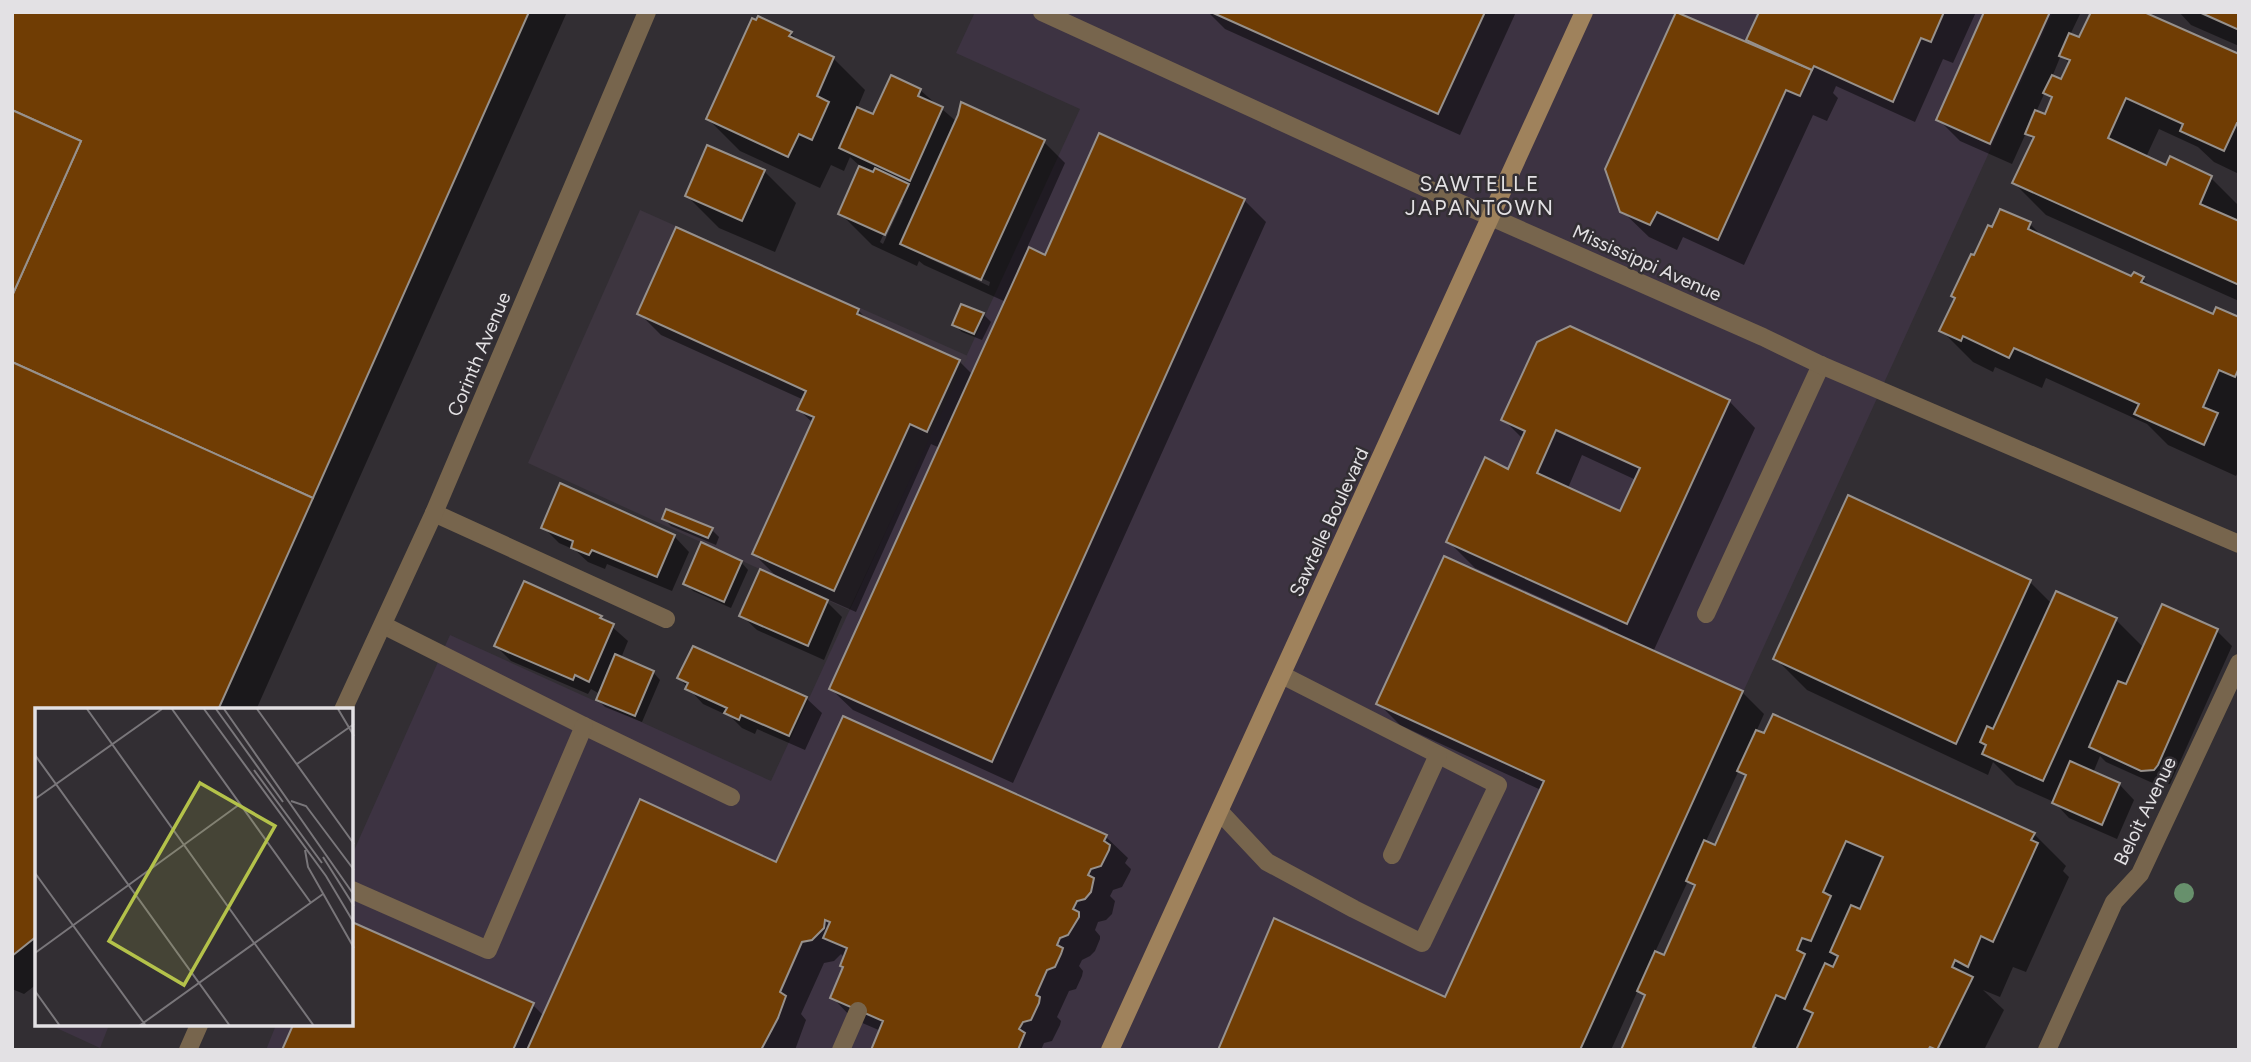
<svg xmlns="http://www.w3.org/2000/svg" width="2251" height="1062" font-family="Figtree,sans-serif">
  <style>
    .commercial { fill: #3d3342 }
    .built { fill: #3d353f }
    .shadow { fill: #0007; fill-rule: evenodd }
    .building { fill: #703d04; stroke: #97918c; stroke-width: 2; fill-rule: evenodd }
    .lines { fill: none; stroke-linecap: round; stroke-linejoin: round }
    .lane { stroke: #77654d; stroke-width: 18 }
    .street { stroke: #77654d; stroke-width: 18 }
    .secondary { stroke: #9f825c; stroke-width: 18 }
    .tree { fill: #67906c }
    .labels { text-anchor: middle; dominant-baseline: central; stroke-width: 5; stroke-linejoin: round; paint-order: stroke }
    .street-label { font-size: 19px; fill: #e3e1e4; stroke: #322e33 }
    .neighbourhood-label { font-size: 21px; letter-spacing: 2px; fill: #e3e1e4; stroke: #322e33 }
    .inset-road { fill: none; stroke: #79767a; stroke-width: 2 }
    .view { fill: #b4c24a; fill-opacity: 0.15; stroke: #b4c24a; stroke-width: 3.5 }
    .inset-edge { fill: none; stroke: #e3e1e4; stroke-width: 3.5 }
  </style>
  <rect width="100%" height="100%" fill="#322e33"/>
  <g class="commercial">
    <polygon points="975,12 2053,12 1580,1050 266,1050 276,1025 352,1025 352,855 450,635 771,781 1080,109 956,53"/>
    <polygon points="50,1025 109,1025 100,1048"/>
  </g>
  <polygon class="built" points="640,210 968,356 849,610 528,463"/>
  <g class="shadow">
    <polygon points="12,12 567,12 256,710 37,710 37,984 24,994 12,989"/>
    <polygon points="1208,12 1516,12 1460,135 1225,29"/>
    <polygon points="1761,12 1976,12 1953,63 1943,59 1915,122 1836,86 1833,93 1838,98 1827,121 1813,115 1744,265 1683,237 1677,250 1649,237 1622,211 1754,46 1748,40"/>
    <path d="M 1986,12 L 2081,12 L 2070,35 L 2080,40 L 2239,56 L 2239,174 L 2214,162 L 2198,147 L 2159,129 L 2146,157 L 2167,167 L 2211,178 L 2239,206 L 2239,301 L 2046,215 L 2014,183 L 2034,141 L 2026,133 L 2012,164 L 1960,141 L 1939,120 ZM 2061,55 L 2070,64 L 2062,81 L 2052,77 ZM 2045,92 L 2052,100 L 2046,117 L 2036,112 Z"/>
    <polygon points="2179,12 2239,12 2239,46 2191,25"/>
    <path d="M 791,33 L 801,44 L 833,58 L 865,90 L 857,109 L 874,116 L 920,90 L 957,122 L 1044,142 L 1065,163 L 1027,248 L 1046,257 L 1100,135 L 1244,200 L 1266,222 L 1013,783 L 853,710 L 831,689 L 940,448 L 931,444 L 856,612 L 822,597 L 842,617 L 824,660 L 757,630 L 741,615 L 781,581 L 754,554 L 813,423 L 799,410 L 804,400 L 661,335 L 639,313 L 677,229 L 858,310 L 869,321 L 959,361 L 973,375 L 1006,302 L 924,265 L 919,261 L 917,266 L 872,245 L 840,213 L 861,167 L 850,157 L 844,171 L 831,165 L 820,188 L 740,151 L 708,119 ZM 899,201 L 903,201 L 883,244 L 880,242 ZM 926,253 L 990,282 L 989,286 L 926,257 Z"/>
    <polygon points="764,171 796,203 775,252 719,228 687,196"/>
    <polygon points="2030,224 2045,239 2132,279 2142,278 2153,289 2214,316 2239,319 2239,470 2236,476 2168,445 2147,424 2046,378 2042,388 1995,367 1993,372 1973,362 1941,330 1975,257 1993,229"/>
    <polygon points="983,314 991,322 982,340 962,332 954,325"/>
    <path d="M 1729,401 L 1755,428 L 1653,652 L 1742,692 L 1764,714 L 1756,732 L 2034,834 L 2066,866 L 2063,871 L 2069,877 L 2026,972 L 2013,967 L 2000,997 L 1983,990 L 2004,1010 L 1984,1050 L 1623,1050 L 1646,998 L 1638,990 L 1611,1050 L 1220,1050 L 1446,999 L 1541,790 L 1400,725 L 1379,704 L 1607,632 L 1608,628 L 1475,568 L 1448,541 L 1508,471 L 1523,439 L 1503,419 ZM 1582,455 L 1636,480 L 1621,513 L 1568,488 ZM 1739,770 L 1746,778 L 1715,847 L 1706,841 ZM 1688,881 L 1695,888 L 1665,957 L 1655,952 Z"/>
    <polygon points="664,519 712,530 719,537 716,545 671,526"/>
    <polygon points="543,527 674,536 689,552 672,591 607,564 605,569 588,562 575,550 559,543"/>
    <polygon points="741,562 748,570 731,608 693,591 685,583"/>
    <polygon points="2030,582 2052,604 2116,620 2144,648 2217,631 2232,646 2170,784 2157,785 2106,762 2100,756 2093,773 2119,784 2134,800 2117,839 2069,818 2054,802 2016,785 1993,762 1988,775 1807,690 1775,658"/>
    <polygon points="601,617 628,641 621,658 653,672 660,680 642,722 605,707 598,700 600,694 591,689 588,694 511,661 496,646"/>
    <polygon points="679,678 806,698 822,713 805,750 757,729 755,734 742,728 731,717 703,704"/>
    <polygon points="1106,837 1128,858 1125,863 1131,869 1130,872 1122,887 1113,890 1110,896 1115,901 1112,914 1106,920 1098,922 1095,930 1100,936 1100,939 1095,951 1090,956 1082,960 1079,966 1083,971 1082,976 1076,989 1069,991 1057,1017 1061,1021 1060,1025 1052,1041 1044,1043 1041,1050 873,1050 881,1031 853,1019 832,997 844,968 842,966 845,958 841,954 834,961 824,963 801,1014 806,1020 795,1050 283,1050 352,1025 352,924 533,1005 545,1017 777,864"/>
  </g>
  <g class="building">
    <polygon points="12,12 529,12 313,498 12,362 12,296 81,141 12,110"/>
    <polygon points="1211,12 1485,12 1438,114"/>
    <polygon points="1676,12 1812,70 1800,96 1786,90 1718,240 1657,212 1650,225 1620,212 1605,169"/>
    <polygon points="1759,12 1944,12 1931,42 1921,38 1893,102 1814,66 1812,70 1746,40"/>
    <polygon points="1984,12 2050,12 1990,144 1936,120"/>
    <polygon points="2091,12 2144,12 2239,54 2239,123 2237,123 2224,151 2180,131 2183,124 2126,98 2108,138 2166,165 2170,156 2212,176 2200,204 2239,221 2239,285 2012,183 2034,137 2025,134 2035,110 2045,114 2052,97 2043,93 2052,75 2061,79 2070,60 2059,56 2069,33 2079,37"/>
    <polygon points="2199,12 2239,12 2239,30"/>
    <polygon points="758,16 792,32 789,36 834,57 817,96 829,102 812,140 799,134 788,157 706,119 752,18 756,20"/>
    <polygon points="891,75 921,89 918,96 943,107 910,181 839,148 857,107 873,114"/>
    <polygon points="961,102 1045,140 981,280 900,244 958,115"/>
    <polygon points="12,110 81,141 12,296"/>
    <polygon points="1099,133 1245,199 992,762 829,689 1029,247 1045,255"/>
    <polygon points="707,145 765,170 742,221 685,196"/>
    <polygon points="859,166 873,172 875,168 909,184 885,235 838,214"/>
    <polygon points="2000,209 2031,222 2028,229 2131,276 2134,272 2144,277 2141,282 2213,314 2216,307 2239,317 2239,368 2235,377 2219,370 2203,407 2218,413 2204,445 2134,414 2139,404 2014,348 2009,358 1963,336 1961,341 1939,331 1955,298 1951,296 1971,254 1974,255 1988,225 1992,227"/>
    <polygon points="676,227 859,309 857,314 960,360 927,432 910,424 834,591 752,554 814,417 797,410 806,391 637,314"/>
    <polygon points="961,304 984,313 974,334 952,325"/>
    <path d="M 1570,326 L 1730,400 L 1627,624 L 1446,542 L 1485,457 L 1508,469 L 1525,431 L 1501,420 L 1537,342 ZM 1556,430 L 1640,468 L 1620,511 L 1537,473 Z"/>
    <polygon points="12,362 313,498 218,710 37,710 37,936 12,956"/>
    <polygon points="560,483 675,535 657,577 592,550 589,555 571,548 573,541 541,528"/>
    <polygon points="1848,495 2031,580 1956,744 1773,659"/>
    <polygon points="666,509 713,528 708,538 662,519"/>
    <polygon points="701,542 742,561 724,602 683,584"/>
    <polygon points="1444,556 1743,691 1580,1050 1218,1050 1274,918 1445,997 1544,781 1376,704"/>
    <polygon points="760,569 828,600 808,646 739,616"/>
    <polygon points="524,581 602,616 600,618 614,624 589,682 575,675 573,680 494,646"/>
    <polygon points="2056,591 2117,618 2043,781 1982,754 1986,745 1980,742 1987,726 1993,729"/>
    <polygon points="2162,604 2218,629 2158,765 2154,770 2141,771 2089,747 2118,681 2126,684"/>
    <polygon points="693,646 807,697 789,736 741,715 739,720 724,713 727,708 685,689 688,683 677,678"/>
    <polygon points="615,654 654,671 635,716 596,700"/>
    <polygon points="1773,714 2035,833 2031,840 2038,843 1993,942 1981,936 1968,967 1955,960 1952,967 1973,977 1937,1050 1930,1047 1928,1050 1796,1050 1813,1013 1804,1009 1825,963 1833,967 1838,956 1830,952 1851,905 1860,909 1883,857 1846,841 1823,892 1831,896 1811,941 1802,938 1797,950 1805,954 1785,999 1776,995 1753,1047 1759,1050 1621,1050 1645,995 1637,991 1655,951 1664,955 1695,885 1686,881 1704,840 1715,845 1746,775 1737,771 1756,730 1764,733"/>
    <polygon points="843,716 1107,835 1104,841 1110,845 1109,850 1101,866 1091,869 1088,875 1094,878 1091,892 1085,899 1077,901 1073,909 1079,912 1079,917 1068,935 1060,938 1057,945 1063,948 1061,954 1055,967 1047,970 1036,995 1040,997 1039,1003 1031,1020 1023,1022 1019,1029 1025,1033 1018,1050 871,1050 883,1021 830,998 843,967 840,966 847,948 823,938 830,922 825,920 824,928 812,940 802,942 780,992 786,996 778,1018 761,1050 527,1050 640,799 776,862"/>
    <polygon points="2070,761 2120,783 2102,825 2052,803"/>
    <polygon points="352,922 534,1003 513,1050 282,1050 293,1025 352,1025"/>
  </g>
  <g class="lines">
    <g class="lane">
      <polyline points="434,513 666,619"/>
      <polyline points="1706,614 1821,365"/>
      <polyline points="383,625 584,726 731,797"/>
      <polyline points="1220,812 1267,862 1354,909 1422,943 1498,785 1282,675"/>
      <polyline points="1392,855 1438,755"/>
      <polyline points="352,890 488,950 584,726"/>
      <polyline points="841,1050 858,1011"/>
    </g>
    <g class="street">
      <polyline points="1042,12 1439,194 1763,337 1821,365 2239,544"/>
      <polyline points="343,710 434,513 647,12"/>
      <polyline points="188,1050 199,1025"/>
      <polyline points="2047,1050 2114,902 2140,874 2239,663"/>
    </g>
    <polyline class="secondary" points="1110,1050 1584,12"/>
  </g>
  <circle class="tree" cx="2184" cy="893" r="10"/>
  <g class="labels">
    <g class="street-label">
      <text transform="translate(1647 263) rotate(24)">Mississippi Avenue</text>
      <text transform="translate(479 354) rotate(-67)">Corinth Avenue</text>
      <text transform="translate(1329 522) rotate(-65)">Sawtelle Boulevard</text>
      <text transform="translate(2145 811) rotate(-64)">Beloit Avenue</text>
    </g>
    <g class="neighbourhood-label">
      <text x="1480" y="183">SAWTELLE<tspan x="1480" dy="24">JAPANTOWN</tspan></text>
    </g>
  </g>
  <g transform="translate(35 708)">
    <rect width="318" height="318" fill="#322e33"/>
    <path class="inset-road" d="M 52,1 L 219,235M 137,1 L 276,195M 169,1 L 291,168 L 319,215M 181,1 L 248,94M 189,1 L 319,187M 222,1 L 319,136M 303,1 L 319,28M 0,47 L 195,318M 262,56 L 319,16M 219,62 L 287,155M 0,91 L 127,1M 256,93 L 271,98 L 319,162M 270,142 L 273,159 L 319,240M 288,149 L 319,198M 0,165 L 111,318M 220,236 L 279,318M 0,245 L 205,96M 0,283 L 25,318M 104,318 L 288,186"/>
    <path class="view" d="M 165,75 L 240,118 L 149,277 L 74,233 Z"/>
    <rect width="318" height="318" class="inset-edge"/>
  </g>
  <rect width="2251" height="1062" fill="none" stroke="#e3e1e4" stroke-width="28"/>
</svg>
